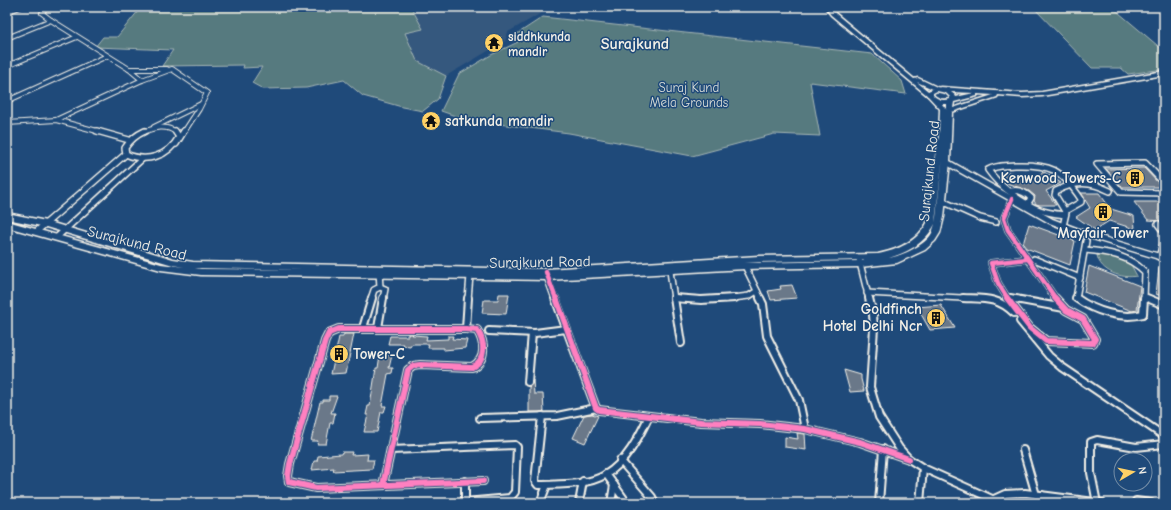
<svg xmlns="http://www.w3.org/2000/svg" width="1171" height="510" font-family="'Comic Neue',sans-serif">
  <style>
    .built { fill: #36587e }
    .green { fill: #577a7f; stroke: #a6b6b4 }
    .building { fill: #6a7889; stroke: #f4f1e8 }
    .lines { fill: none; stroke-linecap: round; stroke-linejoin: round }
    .minor-far2-casing { stroke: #f4f1e8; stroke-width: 6 }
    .minor-far1-casing { stroke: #f4f1e8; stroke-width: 8 }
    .minor-casing { stroke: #f4f1e8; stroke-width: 10 }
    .tertiary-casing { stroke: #f4f1e8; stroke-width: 3 }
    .secondary-casing { stroke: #f4f1e8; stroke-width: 3 }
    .minor-far2 { stroke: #1f4a7a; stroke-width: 4 }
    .minor-far1 { stroke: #1f4a7a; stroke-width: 5 }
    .minor { stroke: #1f4a7a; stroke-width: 6 }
    .tertiary { fill: #1f4a7a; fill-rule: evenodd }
    .secondary { fill: #1f4a7a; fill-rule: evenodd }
    .cycleway-far1-casing { stroke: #1f4a7a; stroke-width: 7 }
    .cycleway-casing { stroke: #1f4a7a; stroke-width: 8 }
    .cycleway-far1 { stroke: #ff80c0; stroke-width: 4.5 }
    .cycleway { stroke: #ff80c0; stroke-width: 6 }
    .labels { text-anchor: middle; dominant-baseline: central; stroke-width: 3; stroke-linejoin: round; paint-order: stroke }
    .far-poi-label { font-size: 13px; font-weight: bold; fill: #f4f1e8; stroke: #1f4a7a; text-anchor: start }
    .far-park-label { font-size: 13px; fill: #dcdfd8; stroke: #1f4a7a }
    .poi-label { font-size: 15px; font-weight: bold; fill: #f4f1e8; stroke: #1f4a7a; text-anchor: start }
    .street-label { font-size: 15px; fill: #f4f1e8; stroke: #1f4a7a }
    .far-district-label { font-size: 16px; font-weight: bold; fill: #f4f1e8; stroke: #1f4a7a }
  </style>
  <rect width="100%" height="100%" fill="#1f4a7a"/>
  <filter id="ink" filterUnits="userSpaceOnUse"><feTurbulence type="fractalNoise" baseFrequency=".025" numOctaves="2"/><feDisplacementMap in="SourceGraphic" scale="8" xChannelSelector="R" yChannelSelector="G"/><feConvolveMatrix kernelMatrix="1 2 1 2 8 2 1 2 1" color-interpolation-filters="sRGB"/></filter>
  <g filter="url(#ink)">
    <polygon class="built" points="411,7 552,7 508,32 505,41 446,76 417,61 405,33 423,29"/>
    <g class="green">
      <polygon points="53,7 411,7 423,29 405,33 417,61 446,76 438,99 423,111 402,107 363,96 344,80 306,88 263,89 252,83 262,67 243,68 244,65 162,66 173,50 95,47 103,37 117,37 139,10 48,11"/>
      <polygon points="1033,7 1112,7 1164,51 1164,69 1128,74 1121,68 1092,68"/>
      <polygon points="543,17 872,54 902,81 906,94 810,82 820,136 774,134 692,156 569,133 467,120 441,111 459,74 491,55 518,42 517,34"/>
      <path d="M 1107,252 L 1130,263 L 1137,276 C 1122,279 1100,272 1097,255 Z"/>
    </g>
    <g class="building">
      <polygon points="1144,168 1162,187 1122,187 1106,169"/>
      <polygon points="1005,171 1029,179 1044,172 1061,183 1046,191 1056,205 1040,205 1036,204 1034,201 1035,196 1029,191 1006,183 1003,181"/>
      <polygon points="1081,193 1099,193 1111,209 1134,216 1135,229 1109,221 1095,230 1076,217 1090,208"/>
      <polygon points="1134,202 1164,202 1164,221 1148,220"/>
      <polygon points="1029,224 1075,241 1070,265 1026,248 1023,244"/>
      <polygon points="1089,266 1140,286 1137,310 1132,311 1084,292"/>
      <polygon points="1159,268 1164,270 1164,297 1156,294"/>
      <polygon points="792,285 797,298 771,300 768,291 781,289 780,286"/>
      <polygon points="499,294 509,294 506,314 482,313 484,300 498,300"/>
      <polygon points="941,305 955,328 930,330 917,307"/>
      <polygon points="344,334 354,334 346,373 331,374 339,337 343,337"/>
      <polygon points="408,334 413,334 412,335 427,336 426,340 448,339 448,336 453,336 452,339 467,340 465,348 444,350 444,348 428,348 429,344 412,344 410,347 403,346 404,344 388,344 390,336 408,336"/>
      <polygon points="380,355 392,355 389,368 393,368 392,373 388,374 382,406 386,406 384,412 381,412 377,432 364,432 368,415 366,415 368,406 370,406 376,368 378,368"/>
      <polygon points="844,370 861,375 861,379 864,391 850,392"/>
      <polygon points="533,380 534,394 543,394 544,412 529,412 529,387 532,384"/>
      <polygon points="329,396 337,396 331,413 335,413 333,423 330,423 326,444 317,444 318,441 311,441 320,402 323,402 323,400 329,400"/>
      <polygon points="592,414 598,416 585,443 573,438 584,415"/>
      <polygon points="797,433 805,434 806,450 785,447 785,437 798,439"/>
      <polygon points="342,452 352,452 351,455 368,454 367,460 374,460 372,469 333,471 334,468 312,470 314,461 317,461 318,456 341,454"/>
    </g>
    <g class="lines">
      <defs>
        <g id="minor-far2">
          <polyline points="46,7 42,13 51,20 129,69 142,80"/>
          <polyline points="7,12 20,7"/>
          <polyline points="7,38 51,20"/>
          <polyline points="7,66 77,37"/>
          <polyline points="129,69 167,69"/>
          <polyline points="7,101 107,56"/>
          <polyline points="56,120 142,80 172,69 207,93 199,109 184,132"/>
          <polyline points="7,123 56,120 101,132"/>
          <polyline points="154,127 201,104"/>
          <path d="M 143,132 C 154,128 165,124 176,132"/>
        </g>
        <g id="minor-far1">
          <polyline points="97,131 129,140"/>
          <path d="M 145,131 C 136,135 130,140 125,148 L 126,154 C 146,163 168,157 179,137 L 175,131"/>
          <polyline points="176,144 184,131"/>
          <polyline points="943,160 1051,221 1088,235 1164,258"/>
          <polyline points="1164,183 1145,163 1097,164 1121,192 1164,193"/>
          <path d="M 1011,191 C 1019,189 1025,192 1031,198 L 1028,203"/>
          <polyline points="1012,199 1004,218 1008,230 1056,299"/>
          <polyline points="942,201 980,218 996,222"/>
          <path d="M 1065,211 L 1081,202 L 1081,199 C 1061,169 1051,164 1015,165 C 1005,166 996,165 988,170 C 999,186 1022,203 1040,210 C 1048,213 1057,214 1065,215"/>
          <polyline points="1158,224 1164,232"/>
          <path d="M 1063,226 L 1066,213 L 1055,195 L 1056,191 C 1076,181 1090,181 1110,191"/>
          <polyline points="37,231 126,154"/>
          <polyline points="57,237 142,159"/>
          <path d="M 1085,250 C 1108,252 1128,255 1145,272 L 1144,299"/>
          <polyline points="1159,257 1164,241"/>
          <polyline points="859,259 869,299"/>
          <polyline points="1034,259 1080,278"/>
          <polyline points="745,266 761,299"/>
          <polyline points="670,271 674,299"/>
          <polyline points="379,272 380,287"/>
          <polyline points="546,274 555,299"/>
          <polyline points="867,293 981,299"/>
          <polyline points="1144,297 1150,299"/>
          <polyline points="674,298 682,299"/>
          <polyline points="1007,298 1019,299"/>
          <polyline points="371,299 374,290 380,287 385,289 383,299"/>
          <polyline points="468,299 470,276"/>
          <polyline points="725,299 749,296 757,291"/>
          <polyline points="1008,299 998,283 991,263 1027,259"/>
          <polyline points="1078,299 1076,298 1086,241"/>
        </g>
        <g id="minor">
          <polyline points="555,298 596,408 599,410 701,422 760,424 805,429 860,442 909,459"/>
          <polyline points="674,298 681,343"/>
          <polyline points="675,298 701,300 735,298"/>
          <polyline points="760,298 763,304 767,336 799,400 805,429"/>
          <polyline points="869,298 873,315 874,328 870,387 879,417 899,448 909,459 923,468 1001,503"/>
          <path d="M 963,298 C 984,299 998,297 1014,313"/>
          <polyline points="1007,298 1030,328 1046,341 1093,343 1095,339 1083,319 1066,310 1055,298"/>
          <polyline points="1010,298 1064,308"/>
          <path d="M 1076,298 C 1094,311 1122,320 1143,314 L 1144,298"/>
          <polyline points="1147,298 1164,305"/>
          <polyline points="1020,321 1049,356 1062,367 1164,436"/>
          <polyline points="363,328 372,298"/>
          <polyline points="378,328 383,298"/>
          <polyline points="466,329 468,298"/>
          <polyline points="489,331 535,333 566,329"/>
          <polyline points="528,382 532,333"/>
          <path d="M 542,416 L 535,481 L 538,485 C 559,484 586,486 605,475 C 626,463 639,437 649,416"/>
          <polyline points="480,418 557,416 596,408"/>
          <polyline points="391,450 515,445 517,447 515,492 510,498 465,502 465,481"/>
          <polyline points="1023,450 1036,495"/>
          <polyline points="620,460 652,497 655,503"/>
          <polyline points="606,474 627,503"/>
          <path d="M 383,485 L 408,370 L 413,366 L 420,365 L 472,367 C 487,360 485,342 477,330 L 466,329 L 339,329 L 329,333 L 325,341 L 290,464 L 288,476 L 289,482 L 316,488 L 483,481"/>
          <polyline points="1042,495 1044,503"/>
          <polyline points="994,499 1005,494 1025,493 1102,503"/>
          <polyline points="540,503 547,485"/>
          <polyline points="579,503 583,481"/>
          <polyline points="611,503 614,485"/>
          <polyline points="879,503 883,449"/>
          <polyline points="920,503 923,468"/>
          <polyline points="1097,503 1091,473 1091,442 1097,440 1136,447 1164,444"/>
          <polyline points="1135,503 1136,501 1151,503"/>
        </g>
        <polygon id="tertiary" points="825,7 830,7 835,13 914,79 918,78 939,88 939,90 935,90 917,82 933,95 932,96 928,96 831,15"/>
        <path id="secondary" d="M 1164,71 L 1164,75 L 1042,96 L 1022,97 L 998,95 L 997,97 L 952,112 L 950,162 L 944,217 L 940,233 L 935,241 L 925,250 L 897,263 L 860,267 L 745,269 L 547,280 L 201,275 L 161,270 L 7,227 L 7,221 L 161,264 L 184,267 L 173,265 L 46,227 L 7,219 L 7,213 L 46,221 L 173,259 L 193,262 L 546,269 L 759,256 L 878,254 C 898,250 917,242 927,223 L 939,135 L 940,109 L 927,95 L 928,91 L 935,88 L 941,87 L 1022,93 L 1042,92 ZM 937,91 L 946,93 L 950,97 L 950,99 C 943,101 938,100 933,95 L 933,93 ZM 951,92 L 974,93 L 956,97 L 955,95 ZM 977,94 L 993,95 L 953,108 L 954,102 L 977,96 ZM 942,104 L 947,104 L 946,110 L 946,109 ZM 943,155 L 936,217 L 935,222 ZM 935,224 C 934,227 933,230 932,233 C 926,245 901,256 889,258 C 909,252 925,243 935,224 ZM 866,260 L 860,261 L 745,263 L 759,262 ZM 195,268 L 304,270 L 201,269 Z"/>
      </defs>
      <use href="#minor-far2" class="minor-far2-casing"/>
      <use href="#minor-far1" class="minor-far1-casing"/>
      <use href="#minor" class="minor-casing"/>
      <use href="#tertiary" class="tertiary-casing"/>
      <use href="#secondary" class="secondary-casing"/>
      <use href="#minor-far2" class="minor-far2"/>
      <use href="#minor-far1" class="minor-far1"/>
      <use href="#minor" class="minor"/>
      <use href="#tertiary" class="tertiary"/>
      <use href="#secondary" class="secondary"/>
      <defs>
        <g id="cycleway-far1">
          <polyline points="1012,199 1004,218 1008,230 1056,299"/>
          <polyline points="546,272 556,299"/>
          <polyline points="1008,299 998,283 991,263 1027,259"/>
        </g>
        <g id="cycleway">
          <polyline points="556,298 596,408 599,410 701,422 760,424 805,429 860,442 909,459"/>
          <polyline points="1007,298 1030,328 1046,341 1093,343 1095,339 1083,319 1066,310 1055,298"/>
          <path d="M 383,485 L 408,370 L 413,366 L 420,365 L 472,367 C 487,360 485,342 477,330 L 466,329 L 339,329 L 329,333 L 325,341 L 290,464 L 288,476 L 289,482 L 316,488 L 483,481"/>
        </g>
      </defs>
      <use href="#cycleway-far1" class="cycleway-far1-casing"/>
      <use href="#cycleway" class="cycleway-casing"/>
      <use href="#cycleway-far1" class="cycleway-far1"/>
      <use href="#cycleway" class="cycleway"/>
    </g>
  </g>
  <defs>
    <symbol id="temple-disc" viewBox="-11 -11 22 22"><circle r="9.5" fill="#ffd166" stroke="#1f4a7a"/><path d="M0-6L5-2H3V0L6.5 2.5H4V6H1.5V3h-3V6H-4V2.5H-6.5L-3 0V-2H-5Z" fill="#111"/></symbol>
    <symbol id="building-disc" viewBox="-11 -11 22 22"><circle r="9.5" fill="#ffd166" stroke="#1f4a7a"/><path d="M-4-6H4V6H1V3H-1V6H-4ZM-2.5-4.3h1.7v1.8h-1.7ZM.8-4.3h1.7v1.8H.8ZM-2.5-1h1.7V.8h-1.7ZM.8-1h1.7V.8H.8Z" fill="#111"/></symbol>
  </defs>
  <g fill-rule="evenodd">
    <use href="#temple-disc" x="483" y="32" width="22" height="22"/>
    <use href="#temple-disc" x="420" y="110" width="22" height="22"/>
    <use href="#building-disc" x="1124" y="167" width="22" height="22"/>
    <use href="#building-disc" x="1092" y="201" width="22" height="22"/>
    <use href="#building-disc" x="925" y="307" width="22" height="22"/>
    <use href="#building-disc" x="328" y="343" width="22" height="22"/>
  </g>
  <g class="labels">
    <g class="far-poi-label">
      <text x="508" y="36">siddhkunda<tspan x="508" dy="15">mandir</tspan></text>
    </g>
    <g class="far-park-label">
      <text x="689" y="87">Suraj Kund<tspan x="689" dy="15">Mela Grounds</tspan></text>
    </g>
    <g class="poi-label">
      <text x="445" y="121">satkunda mandir</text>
      <text x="1121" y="178" text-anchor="end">Kenwood Towers-C</text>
      <text x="1103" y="233" text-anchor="middle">Mayfair Tower</text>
      <text x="922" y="309" text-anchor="end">Goldfinch<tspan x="922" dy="17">Hotel Delhi Ncr</tspan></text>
      <text x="353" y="354">Tower-C</text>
    </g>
    <g class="street-label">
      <text transform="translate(929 171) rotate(-84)">Surajkund Road</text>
      <text transform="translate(137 243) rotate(14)">Surajkund Road</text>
      <text transform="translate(540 262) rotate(-1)">Surajkund Road</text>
    </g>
    <g class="far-district-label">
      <text x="635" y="44">Surajkund</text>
    </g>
  </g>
  <rect width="1171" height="510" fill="none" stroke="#1f4a7a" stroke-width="24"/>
  <rect x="12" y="12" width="1147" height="486" fill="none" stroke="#f4f1e8" stroke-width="1.5" filter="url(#ink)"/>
  <g transform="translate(1133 472) rotate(81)"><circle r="19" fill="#1f4a7a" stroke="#748da6"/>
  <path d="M0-3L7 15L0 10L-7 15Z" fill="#ffd166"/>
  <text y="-6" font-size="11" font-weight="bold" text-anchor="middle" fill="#f4f1e8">N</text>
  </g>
</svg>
